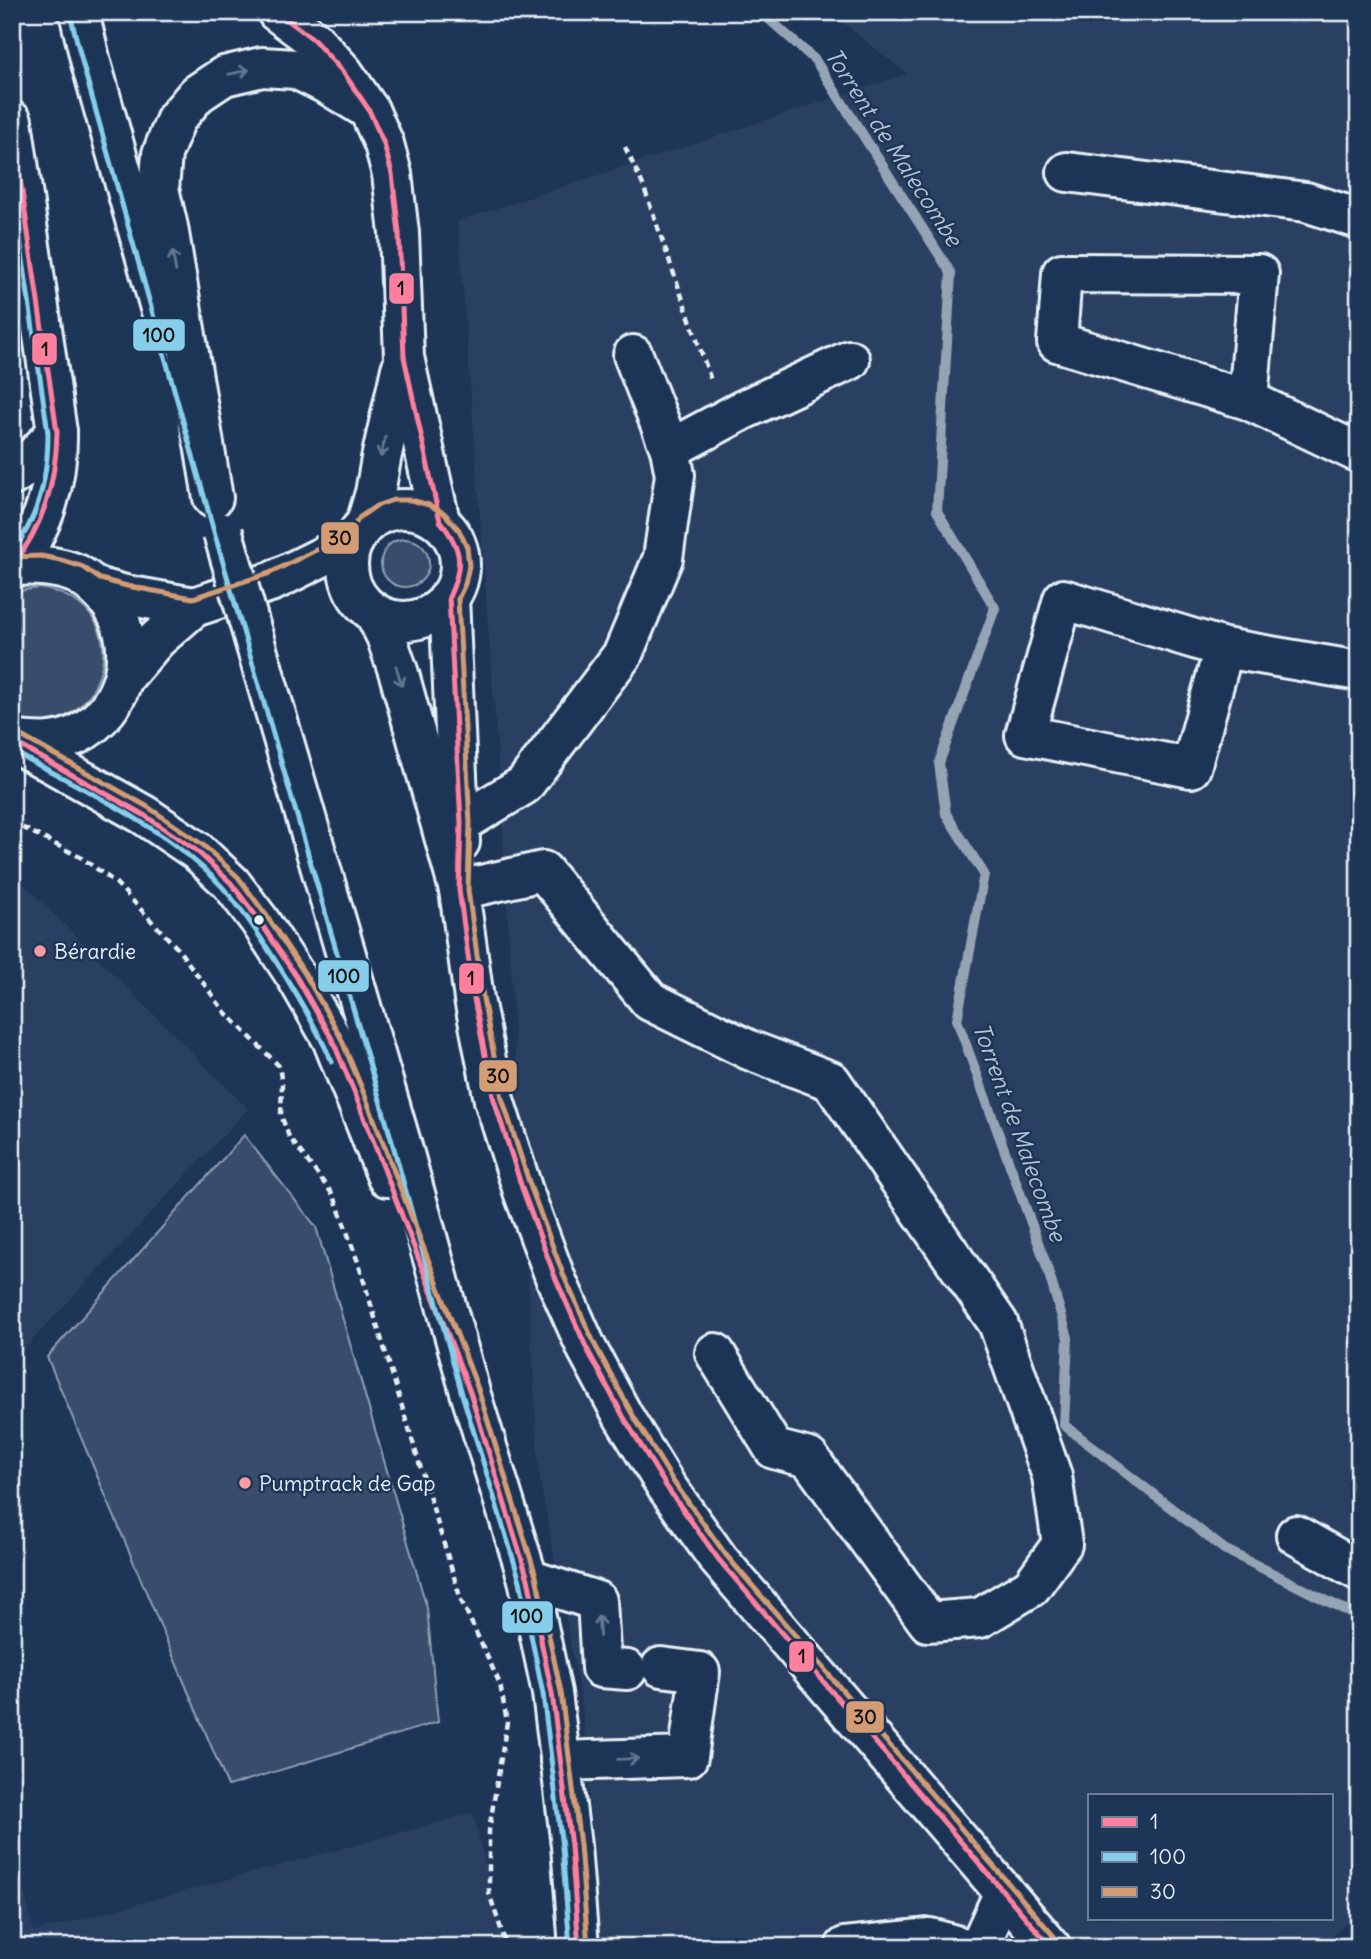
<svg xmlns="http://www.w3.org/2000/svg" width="1371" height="1959" font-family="Delius,sans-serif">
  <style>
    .built { fill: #2a4162; fill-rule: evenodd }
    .green { fill: #374d6c; stroke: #909fb2; stroke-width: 2 }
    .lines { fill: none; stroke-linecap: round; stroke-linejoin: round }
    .stream { stroke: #95a4b5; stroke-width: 10 }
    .minor-casing { stroke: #e8f1f8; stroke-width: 44 }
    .major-casing { stroke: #e8f1f8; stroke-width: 44 }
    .path { stroke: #e8f1f8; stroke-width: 4.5; stroke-dasharray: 7 5; stroke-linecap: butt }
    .minor { stroke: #1d3557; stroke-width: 38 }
    .major { stroke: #1d3557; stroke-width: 38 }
    .major-bridge-casing { stroke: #e8f1f8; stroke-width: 44; stroke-linecap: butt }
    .major-bridge { stroke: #1d3557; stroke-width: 38 }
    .bus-1-casing { stroke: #1d3557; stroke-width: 10 }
    .bus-2-casing { stroke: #1d3557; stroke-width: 10 }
    .bus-3-casing { stroke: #1d3557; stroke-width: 10 }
    .bus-1 { stroke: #ff809e; stroke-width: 5 }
    .bus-2 { stroke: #87ceeb; stroke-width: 5 }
    .bus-3 { stroke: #d39c74; stroke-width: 5 }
    .oneway { stroke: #64778f }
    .bus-dot { fill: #e8f1f8; stroke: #1d3557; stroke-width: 2.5 }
    .poi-dot { fill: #ff9aa2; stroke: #1d3557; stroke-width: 2.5 }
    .labels { text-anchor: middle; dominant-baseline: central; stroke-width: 5; stroke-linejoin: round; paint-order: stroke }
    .poi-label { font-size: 21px; fill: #e8f1f8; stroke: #1d3557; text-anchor: start }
    .water-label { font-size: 23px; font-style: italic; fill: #b7c4d1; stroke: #1d3557 }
    .line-badge { stroke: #1d3557; stroke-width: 2.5 }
    .pale-badge-label { font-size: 19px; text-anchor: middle; font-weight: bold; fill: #111 }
  </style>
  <rect width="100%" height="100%" fill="#1d3557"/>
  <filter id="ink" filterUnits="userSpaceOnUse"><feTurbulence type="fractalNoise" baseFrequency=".0143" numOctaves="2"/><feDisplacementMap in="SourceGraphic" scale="14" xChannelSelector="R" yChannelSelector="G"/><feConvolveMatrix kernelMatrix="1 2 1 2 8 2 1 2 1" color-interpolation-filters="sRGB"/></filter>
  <g filter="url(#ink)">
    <g class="built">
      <path d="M 830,12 L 1359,12 L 1359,1910 L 1321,1947 L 600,1947 L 583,1712 L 539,1475 L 501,797 L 458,221 L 907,74 ZM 1089,1796 L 1331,1796 L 1331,1919 L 1089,1919 Z"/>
      <polygon points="12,872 248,1109 12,1362"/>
      <polygon points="473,1813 505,1947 12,1947 12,1841 34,1932"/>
    </g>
    <g class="green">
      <circle cx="405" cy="563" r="24"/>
      <path d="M 40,588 C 153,608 96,753 12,717 L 12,594 L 24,590 Z"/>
      <polygon points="244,1135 316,1227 427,1608 438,1722 228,1786 47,1357"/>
    </g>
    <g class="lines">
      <polyline class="stream" points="761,12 815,60 951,273 937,511 995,608 939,763 946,814 984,874 957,1020 1046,1264 1068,1338 1064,1425 1224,1549 1359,1617"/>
      <defs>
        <g id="minor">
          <polyline points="1067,172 1306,202 1359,219"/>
          <polyline points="1248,400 1259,274 1062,273 1057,342 1248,400 1359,453"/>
          <polyline points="670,449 743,410 850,360"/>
          <polyline points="12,476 21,470 57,432"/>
          <polyline points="1224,648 1191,768 1025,735 1063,599 1224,648 1359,671"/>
          <polyline points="461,823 524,785 623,654 663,558 675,475 670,449 633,355"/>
          <polyline points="459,890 543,871 650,1001 749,1050 831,1081 998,1323 1052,1476 1062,1544 1031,1587 980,1618 928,1622 809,1458 774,1449 715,1353"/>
          <polyline points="1296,1535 1359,1571"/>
          <polyline points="528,1579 597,1601 601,1668 627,1670"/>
          <polyline points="560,1761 688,1757 700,1672 661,1667"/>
          <polyline points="845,1947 930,1938 962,1947"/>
          <polyline points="979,1947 1004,1892"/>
        </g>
        <g id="major">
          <polyline points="79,12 91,63 160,308"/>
          <polyline points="277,12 313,39 343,72 369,110 384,144 392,174 399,233 404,357 440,521"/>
          <path d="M 12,121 L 57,432 C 58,479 45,530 12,566"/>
          <polyline points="213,498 168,227 159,189 162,154 176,119 197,94 224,76 262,67 296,69 330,86 369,110"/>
          <circle cx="404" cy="565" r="56"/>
          <polyline points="366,523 375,493 381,459 401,369"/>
          <polyline points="96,587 125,595 194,607"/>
          <polyline points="449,597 460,842"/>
          <polyline points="374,612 386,636 399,674 459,890 474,999 494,1100 523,1191 555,1277 587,1349 623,1416 666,1486 719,1560 1051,1947"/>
          <polyline points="263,670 401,1143 470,1392 528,1579 552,1693 571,1846 579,1947"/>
          <polyline points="124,677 156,640 194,607 273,581 354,541"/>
          <path d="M 12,740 C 34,743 56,745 76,735 C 127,710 143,642 106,598 C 97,588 88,580 77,574 C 56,565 35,565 13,566"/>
          <polyline points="12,741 144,815 197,851 231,883 259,920 297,978 332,1039 387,1177"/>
        </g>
      </defs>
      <use href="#minor" class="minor-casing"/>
      <use href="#major" class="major-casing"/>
      <g class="path">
        <polyline points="625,147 643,185 712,383"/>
        <polyline points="12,822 82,858 116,883 178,949 224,1011 279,1066 282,1084 281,1115 289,1137 334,1196 358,1262 461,1600 500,1684 507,1722 489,1830 489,1893 507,1947"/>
      </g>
      <use href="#minor" class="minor"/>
      <use href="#major" class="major"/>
      <defs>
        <polyline id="major-bridge" points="223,533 263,670"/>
      </defs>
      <use href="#major-bridge" class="major-bridge-casing"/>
      <use href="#major-bridge" class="major-bridge"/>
      <defs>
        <g id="bus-1">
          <path d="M 277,12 L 313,39 L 343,72 L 369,110 L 384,144 L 392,174 L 399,233 L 404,357 L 440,521 C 462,548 464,565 449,597"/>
          <path d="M 12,123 L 57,432 C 56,482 44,526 12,566"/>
          <polyline points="449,597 461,823 459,890 474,999 494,1100 523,1191 555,1277 587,1349 623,1416 666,1486 719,1560 1051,1947"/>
          <polyline points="12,741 144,815 197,851 231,883 259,920 297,978 332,1039 357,1099 470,1392 528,1579 552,1693 571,1846 579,1947"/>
        </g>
        <g id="bus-2">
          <polyline points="70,14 83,65 215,535 393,1145 462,1394 520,1581 543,1694 562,1847 570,1947"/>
          <path d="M 12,184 L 48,433 C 48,475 39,518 12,552"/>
          <path d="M 12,751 C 77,786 147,818 203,868 C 232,893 254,927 275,960 C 296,993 316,1026 332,1062"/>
        </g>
        <g id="bus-3">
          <polyline points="12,557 41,556 61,560 83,567 100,579 127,586 193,598 270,573 348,534 360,517 376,506 393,500 411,500 429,505 444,513 459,530 467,547 469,566 465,584 458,599 470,823 468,890 483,998 502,1098 531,1188 563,1274 595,1345 631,1412 673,1481 726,1555 1058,1941"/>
          <polyline points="16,733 148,807 203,845 238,877 266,915 305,974 340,1036 365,1096 478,1389 536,1576 561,1692 580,1845 588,1946"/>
        </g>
      </defs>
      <use href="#bus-1" class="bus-1-casing"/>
      <use href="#bus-2" class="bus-2-casing"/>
      <use href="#bus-3" class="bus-3-casing"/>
      <use href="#bus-1" class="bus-1"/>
      <use href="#bus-2" class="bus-2"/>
      <use href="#bus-3" class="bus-3"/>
    </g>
    <defs><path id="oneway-shaft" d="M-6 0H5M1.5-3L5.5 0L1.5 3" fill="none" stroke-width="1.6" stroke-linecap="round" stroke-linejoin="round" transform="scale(1.75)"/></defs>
    <g class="oneway">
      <use href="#oneway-shaft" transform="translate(239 72) rotate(-13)"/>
      <use href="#oneway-shaft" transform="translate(174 261) rotate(-100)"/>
      <use href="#oneway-shaft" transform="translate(383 447) rotate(103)"/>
      <use href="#oneway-shaft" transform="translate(399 676) rotate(73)"/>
      <use href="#oneway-shaft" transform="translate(599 1626) rotate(-93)"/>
      <use href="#oneway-shaft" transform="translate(628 1759) rotate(-2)"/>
    </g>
  </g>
  <circle class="bus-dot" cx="259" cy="920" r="6"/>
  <g class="poi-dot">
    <circle cx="40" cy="951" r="7"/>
    <circle cx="245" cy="1483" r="7"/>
  </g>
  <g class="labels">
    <g class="poi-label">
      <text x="54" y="951">Bérardie</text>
      <text x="259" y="1483">Pumptrack de Gap</text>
    </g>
    <g class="water-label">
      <text transform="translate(894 147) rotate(57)">Torrent de Malecombe</text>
      <text transform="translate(1020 1132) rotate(70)">Torrent de Malecombe</text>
    </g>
  </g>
  <g class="line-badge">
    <rect x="388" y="272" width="27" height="33" rx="7" fill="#ff809e"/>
    <rect x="132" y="318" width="54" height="34" rx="7" fill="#87ceeb"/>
    <rect x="31" y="332" width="27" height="34" rx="7" fill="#ff809e"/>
    <rect x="320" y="521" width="40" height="34" rx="7" fill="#d39c74"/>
    <rect x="317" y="959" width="53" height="34" rx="7" fill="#87ceeb"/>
    <rect x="458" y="962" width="27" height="33" rx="7" fill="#ff809e"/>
    <rect x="478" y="1059" width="40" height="34" rx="7" fill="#d39c74"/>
    <rect x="501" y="1600" width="53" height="34" rx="7" fill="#87ceeb"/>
    <rect x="788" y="1640" width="27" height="33" rx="7" fill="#ff809e"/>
    <rect x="845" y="1700" width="40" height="34" rx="7" fill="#d39c74"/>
  </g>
  <g class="pale-badge-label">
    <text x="401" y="295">1</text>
    <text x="159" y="342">100</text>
    <text x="45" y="356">1</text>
    <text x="340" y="545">30</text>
    <text x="344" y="983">100</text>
    <text x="471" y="985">1</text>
    <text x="498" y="1083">30</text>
    <text x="527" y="1623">100</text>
    <text x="802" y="1663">1</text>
    <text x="865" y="1724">30</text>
  </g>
  <rect width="1371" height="1959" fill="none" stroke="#1d3557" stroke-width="42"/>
  <rect x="21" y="21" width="1329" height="1917" fill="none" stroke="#e8f1f8" stroke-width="2.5" filter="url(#ink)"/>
  <rect x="1088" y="1794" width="245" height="126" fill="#1d3557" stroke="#6e8097" stroke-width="2"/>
  <rect x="1102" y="1817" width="35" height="10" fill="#ff809e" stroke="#6e8097" stroke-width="2"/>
  <text x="1150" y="1829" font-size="21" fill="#e8f1f8">1</text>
  <rect x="1102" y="1852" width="35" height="10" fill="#87ceeb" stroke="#6e8097" stroke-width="2"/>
  <text x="1150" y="1864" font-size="21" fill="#e8f1f8">100</text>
  <rect x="1102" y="1887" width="35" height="10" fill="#d39c74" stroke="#6e8097" stroke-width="2"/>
  <text x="1150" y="1899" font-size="21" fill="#e8f1f8">30</text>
</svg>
